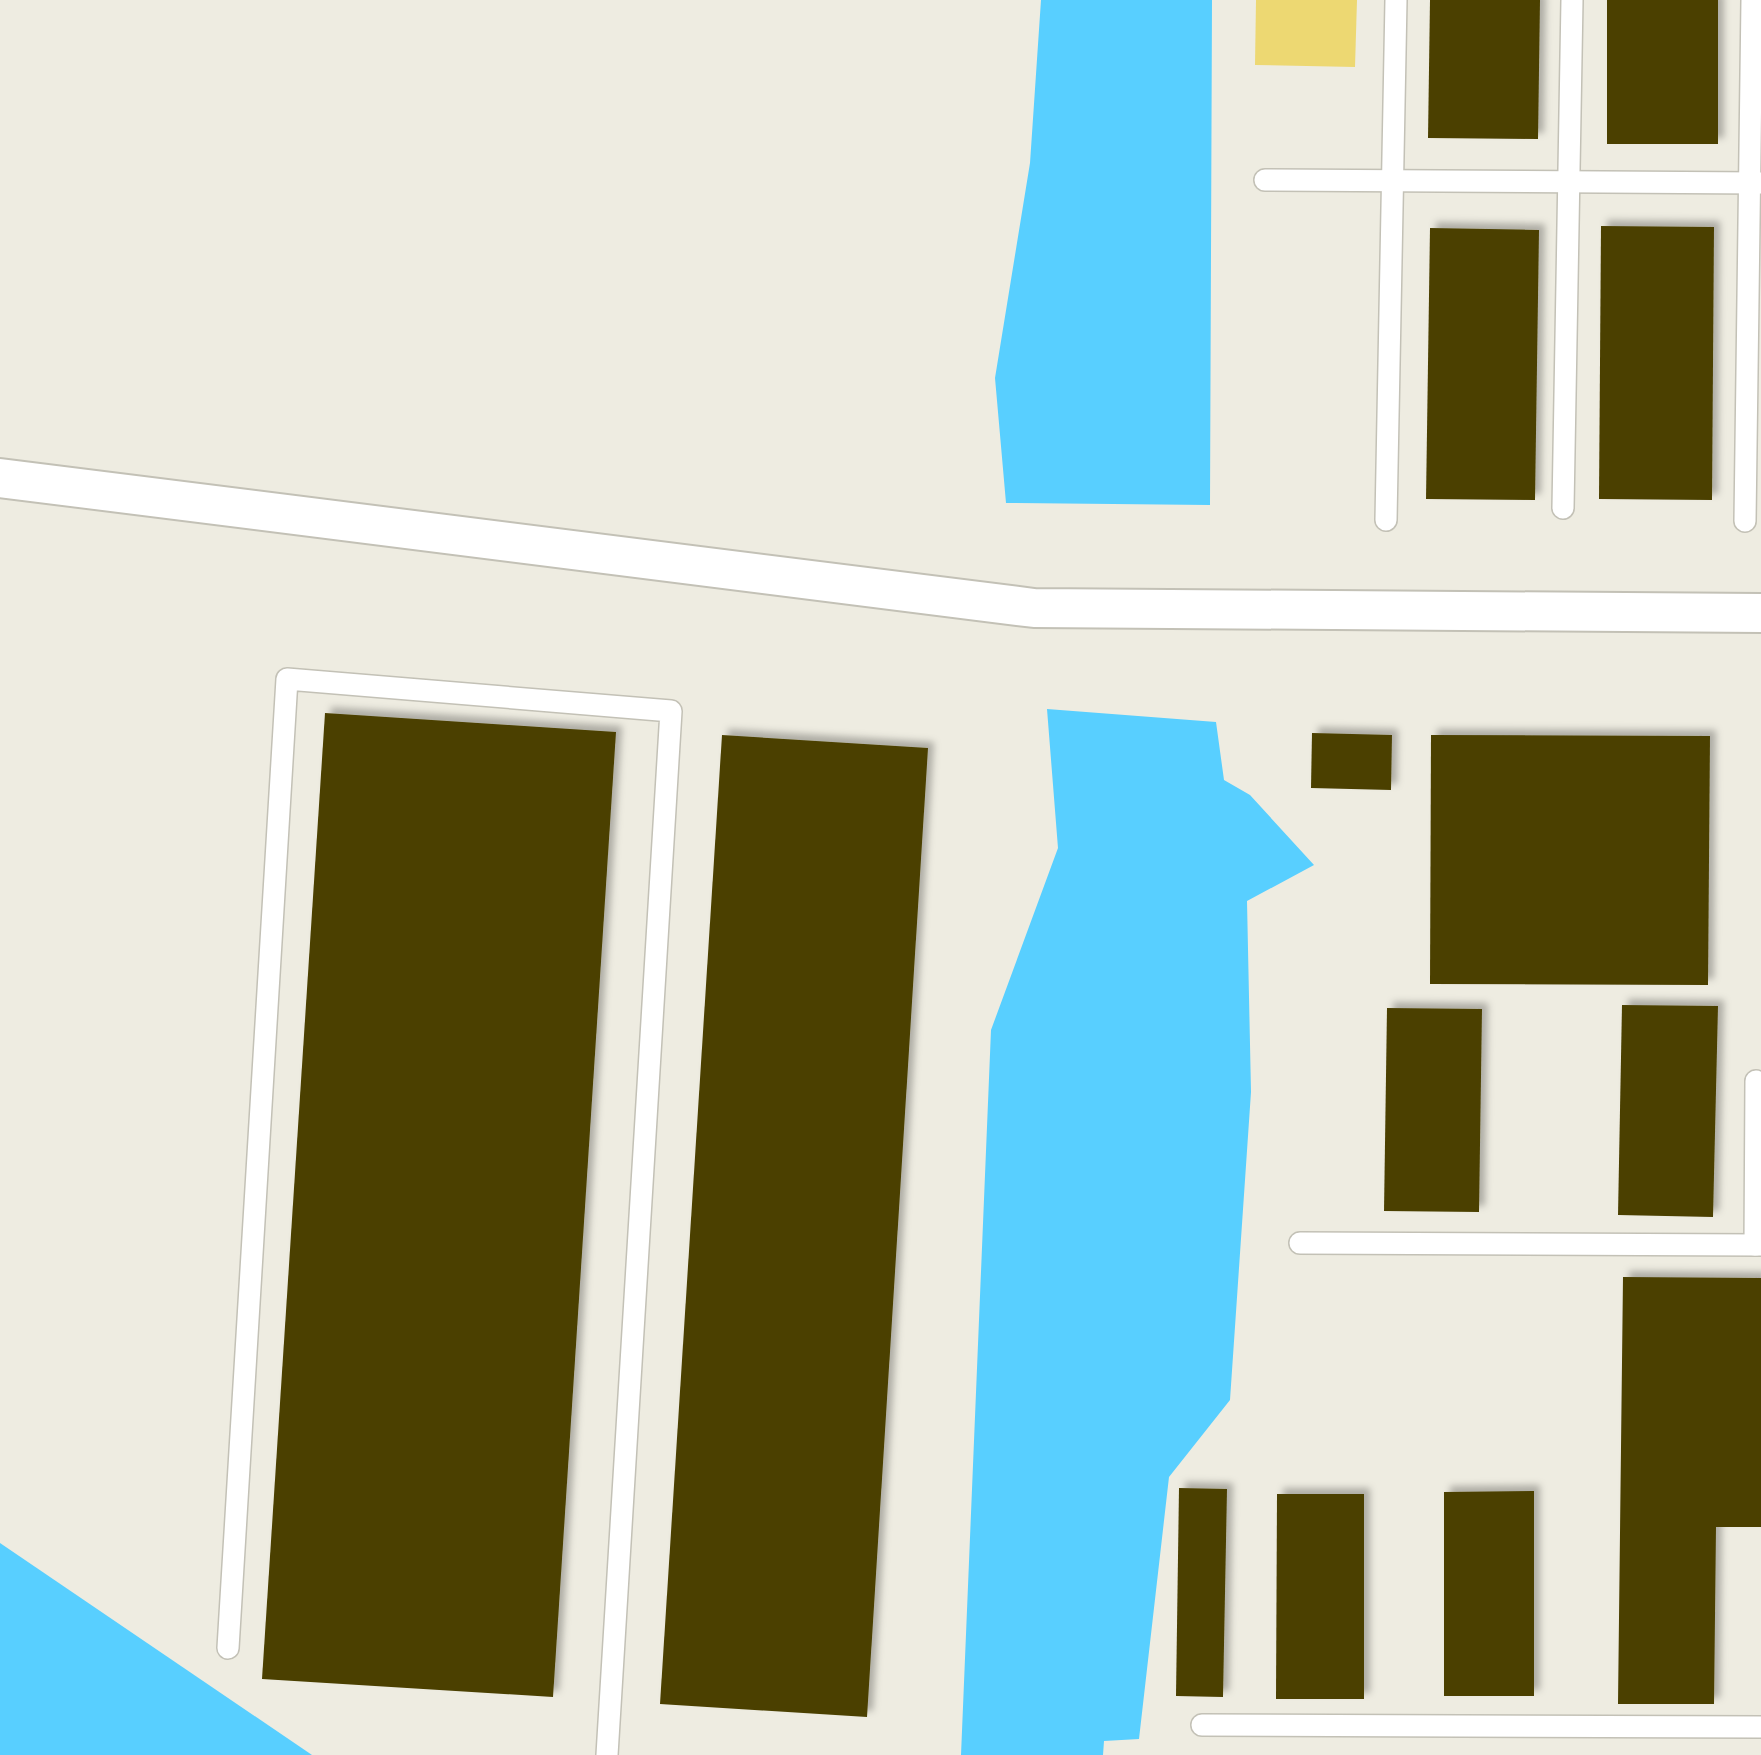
<svg xmlns="http://www.w3.org/2000/svg" width="1761" height="1755" font-family="Commissioner,sans-serif">
  <style>
    .green { fill: #edd872 }
    .water { fill: #58cfff }
    .building { fill: #4b4003; filter: url(#shadow) }
    .lines { fill: none; stroke-linecap: round; stroke-linejoin: round }
    .service-casing { stroke: #c3c1b6; stroke-width: 24 }
    .minor-casing { stroke: #c3c1b6; stroke-width: 42 }
    .service { stroke: #fff; stroke-width: 21 }
    .minor { stroke: #fff; stroke-width: 38 }
  </style>
  <defs>
    <filter id="shadow"><feDropShadow dx="6" dy="-6" stdDeviation="3.5" flood-color="#0004"/></filter>
  </defs>
  <rect width="100%" height="100%" fill="#eeece1"/>
  <polygon class="green" points="1256,0 1357,0 1355,67 1255,65"/>
  <g class="water">
    <polygon points="1041,0 1212,0 1210,505 1006,503 995,378 1030,163"/>
    <polygon points="1047,709 1216,722 1224,780 1250,795 1314,865 1247,901 1251,1092 1230,1400 1169,1477 1139,1739 1104,1741 1103,1755 961,1755 991,1030 1058,848"/>
    <polygon points="0,1543 312,1755 0,1755"/>
  </g>
  <g class="building">
    <polygon points="1430,0 1540,0 1538,139 1428,138"/>
    <rect x="1607" y="0" width="111" height="144"/>
    <polygon points="1601,226 1714,227 1712,500 1599,499"/>
    <polygon points="1430,228 1539,230 1535,500 1426,499"/>
    <polygon points="325,713 616,732 553,1697 262,1679"/>
    <polygon points="1312,733 1392,735 1391,790 1311,788"/>
    <polygon points="722,735 928,748 867,1717 660,1704"/>
    <polygon points="1431,735 1710,736 1708,985 1430,984"/>
    <polygon points="1622,1005 1718,1006 1713,1217 1618,1215"/>
    <polygon points="1387,1008 1482,1009 1479,1212 1384,1211"/>
    <polygon points="1623,1277 1761,1278 1761,1527 1716,1527 1714,1704 1618,1704"/>
    <polygon points="1179,1488 1227,1489 1223,1697 1176,1696"/>
    <polygon points="1534,1491 1534,1696 1444,1696 1444,1492"/>
    <polygon points="1277,1494 1364,1494 1364,1699 1276,1699"/>
  </g>
  <g class="lines">
    <defs>
      <g id="service">
        <polyline points="1265,180 1761,183"/>
        <polyline points="1563,508 1572,0"/>
        <polyline points="1386,520 1396,0"/>
        <polyline points="1745,521 1752,0"/>
        <polyline points="1300,1243 1761,1245"/>
        <polyline points="1755,1245 1756,1081"/>
        <polyline points="228,1648 287,679 671,711 607,1755"/>
        <polyline points="1202,1725 1761,1727"/>
      </g>
      <polyline id="minor" points="0,478 1034,608 1761,613"/>
    </defs>
    <use href="#service" class="service-casing"/>
    <use href="#minor" class="minor-casing"/>
    <use href="#service" class="service"/>
    <use href="#minor" class="minor"/>
  </g>
</svg>
